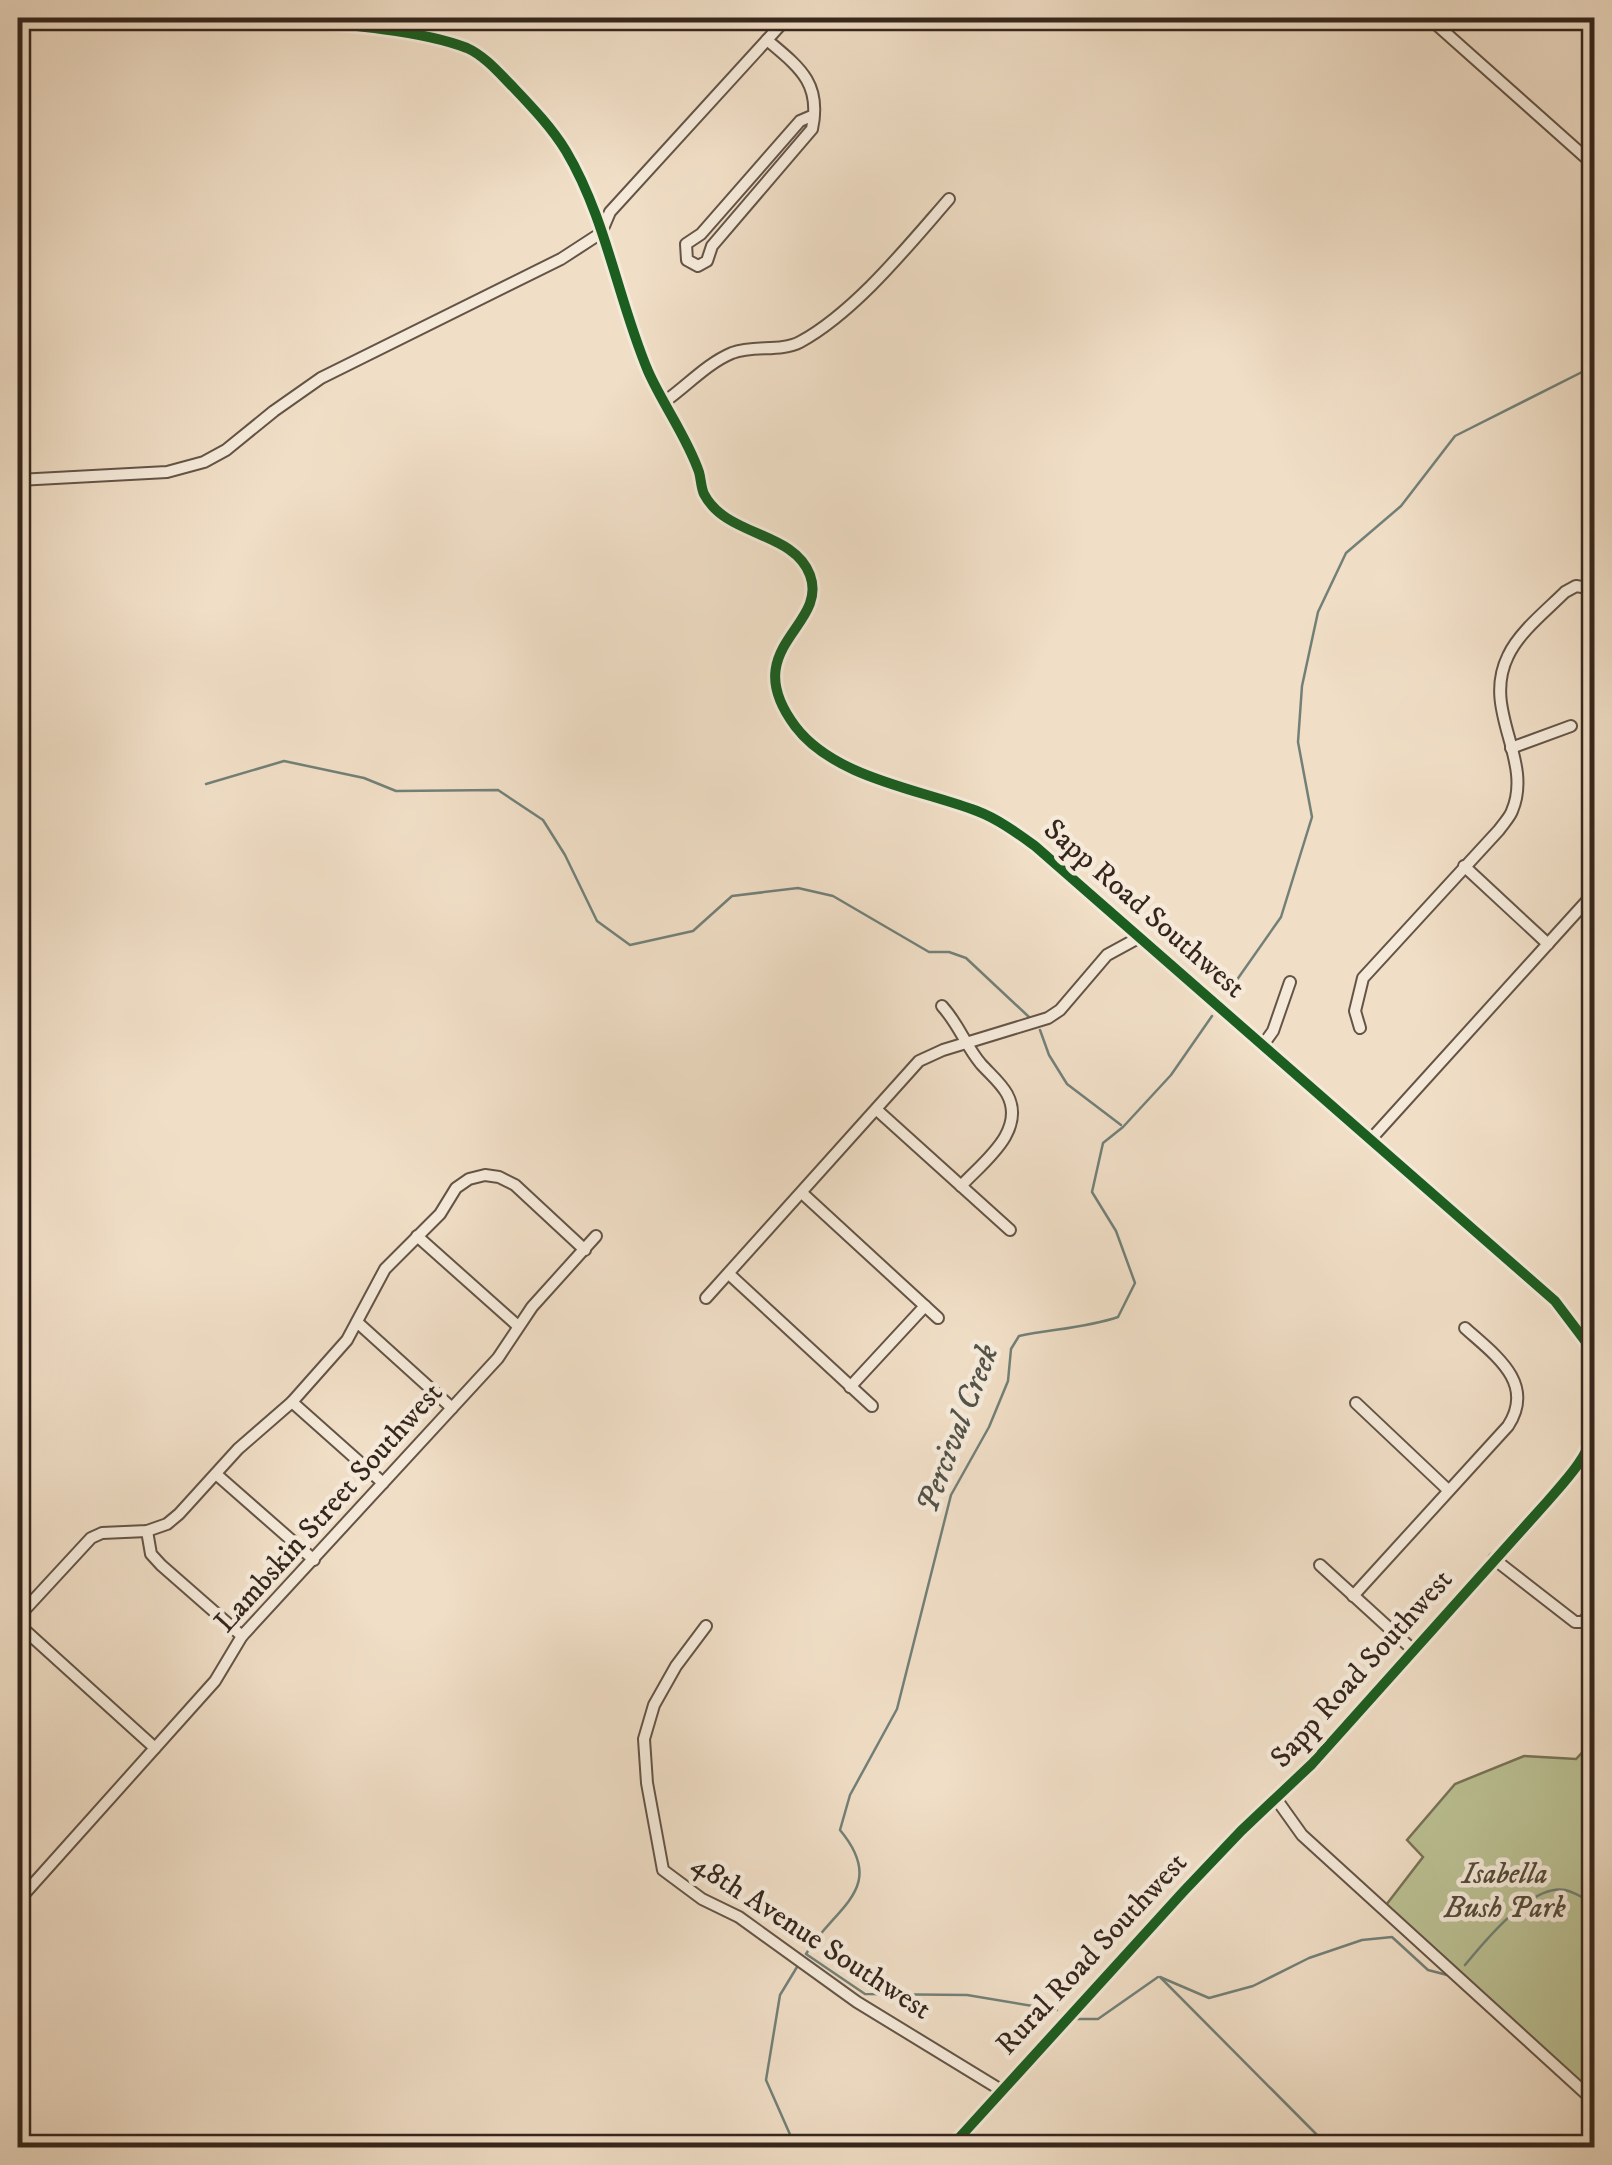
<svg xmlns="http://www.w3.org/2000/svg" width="1612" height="2165" font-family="'IM FELL DW Pica',serif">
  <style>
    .green { fill: #bbc194; stroke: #787458; stroke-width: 2.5 }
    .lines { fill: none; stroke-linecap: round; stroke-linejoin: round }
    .stream { stroke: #728078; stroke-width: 2.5 }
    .minor-casing { stroke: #645447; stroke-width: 14 }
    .minor { stroke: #f5eada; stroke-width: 10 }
    .cycleway-casing { stroke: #f5eada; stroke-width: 16 }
    .cycleway { stroke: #1b5e20; stroke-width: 10 }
    .labels { text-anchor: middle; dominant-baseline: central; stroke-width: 9; stroke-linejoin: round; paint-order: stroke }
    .street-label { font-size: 30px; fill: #35261d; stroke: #f5eada }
    .park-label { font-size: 30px; font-style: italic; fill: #564d3b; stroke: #f5eada }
    .water-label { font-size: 32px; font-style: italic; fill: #53534a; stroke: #f5eada }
  </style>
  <rect width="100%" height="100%" fill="#f0dec6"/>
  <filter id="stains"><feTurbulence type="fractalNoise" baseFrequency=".002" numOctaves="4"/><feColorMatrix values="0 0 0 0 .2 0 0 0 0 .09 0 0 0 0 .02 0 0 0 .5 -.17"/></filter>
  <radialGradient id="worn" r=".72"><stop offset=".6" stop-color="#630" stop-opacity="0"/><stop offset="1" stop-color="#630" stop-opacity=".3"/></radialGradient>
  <polygon class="green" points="1594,1740 1594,2095 1386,1905 1423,1857 1407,1840 1455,1784 1524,1756 1576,1759"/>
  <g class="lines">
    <g class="stream">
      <polyline points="206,784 284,761 364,778 396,791 498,790 543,820 565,855 597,921 630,945 693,931 732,896 798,888 833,896 929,952 949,952 966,958 1029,1017"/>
      <polyline points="1227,994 1281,917 1312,817 1298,742 1302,686 1318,612 1346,553 1401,506 1455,436 1594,366"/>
      <polyline points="1040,1030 1049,1055 1067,1084 1121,1125"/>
      <path d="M 1465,1965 C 1484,1942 1532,1883 1565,1890 C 1575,1892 1585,1899 1594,1904"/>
      <polyline points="1160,1977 1209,1998 1253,1986 1309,1958 1362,1940 1392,1937 1428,1970 1451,1976"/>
      <polyline points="1161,1978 1330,2148"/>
      <path d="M 1057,2010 L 967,1995 L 865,1994 L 806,1954 C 834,1907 889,1889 840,1830 L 850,1795 L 897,1709 L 951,1495 L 989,1427 L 1008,1381 L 1011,1349 L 1019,1336 C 1052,1329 1086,1328 1118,1317 L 1135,1283 L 1116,1231 L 1092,1192 L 1103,1143 L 1123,1127 L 1171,1075 L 1212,1016"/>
      <polyline points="1075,2019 1098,2019 1158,1977"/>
      <polyline points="787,2148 792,2139 766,2080 780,1995 797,1967"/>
    </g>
    <defs>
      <g id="minor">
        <path d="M 258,18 C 317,23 414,27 467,48 C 485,56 500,74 513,87 C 532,107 552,128 566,151 C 606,218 618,300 648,371 C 663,405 687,437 699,472 C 701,479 701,488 704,494 C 726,537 794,531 810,575 C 829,627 736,647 795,726 C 834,778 919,789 977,811 C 998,819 1017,833 1035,846 L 1555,1301 L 1586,1342 L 1594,1367"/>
        <polyline points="1429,18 1594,165"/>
        <path d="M 767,40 C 799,67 822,83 812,129 L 712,246 L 707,261 L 698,266 L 687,260 L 686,244 L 701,234 L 800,121 L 814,115"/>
        <path d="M 664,402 C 687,386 706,364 732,353 C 753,345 781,352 800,342 C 855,312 908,246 949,199"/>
        <polyline points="18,480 167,472 204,462 226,450 274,411 321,378 561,259 601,233 610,212 787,18"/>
        <polyline points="1511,748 1571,726"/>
        <polyline points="1464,866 1548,944"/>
        <path d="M 942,1006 C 960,1026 965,1045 981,1064 C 990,1074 1001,1083 1007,1094 C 1027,1131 983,1162 961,1186"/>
        <path d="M 1360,1028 L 1355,1011 L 1363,978 L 1499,830 C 1503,824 1510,817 1512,811 C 1534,759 1481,711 1508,656 C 1519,632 1547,610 1565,592 L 1576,586 L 1594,589"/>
        <polyline points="1263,1045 1273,1031 1290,982"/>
        <polyline points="877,1110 1010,1230"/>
        <polyline points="1372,1138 1594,893"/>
        <polyline points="802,1193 938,1318"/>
        <polyline points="417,1236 518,1326"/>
        <polyline points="729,1274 872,1406"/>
        <polyline points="706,1298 919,1061 943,1050 1048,1018 1060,1010 1107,955 1140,937"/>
        <polyline points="357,1322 452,1408"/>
        <polyline points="850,1387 925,1306"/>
        <polyline points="292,1402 383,1483"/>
        <polyline points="1356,1403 1447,1489"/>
        <polyline points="216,1474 314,1560"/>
        <polyline points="147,1531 151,1554 161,1565 242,1636"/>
        <polyline points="1494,1559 1575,1622 1583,1622 1594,1608"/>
        <polyline points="1320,1565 1412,1649"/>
        <path d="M 1353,1596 L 1508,1426 C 1536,1383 1495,1355 1465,1328"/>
        <polyline points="18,1617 91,1538 102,1533 147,1531 167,1524 179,1514 238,1449 292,1402 347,1340 385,1269 440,1214 456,1188 469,1179 485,1175 499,1177 515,1185 585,1250"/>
        <polyline points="18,1624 155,1748"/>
        <polyline points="706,1626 676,1666 654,1705 644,1739 647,1783 663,1870 702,1899 739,1917 857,2002 1001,2090"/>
        <polyline points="1277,1800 1302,1835 1594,2101"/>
        <polyline points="18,1901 215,1681 242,1636 498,1358 532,1307 596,1236"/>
        <path d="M 950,2148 L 1183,1892 L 1241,1831 L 1312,1764 L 1546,1503 C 1565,1481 1587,1459 1594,1431"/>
      </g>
    </defs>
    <use href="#minor" class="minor-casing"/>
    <use href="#minor" class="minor"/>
    <defs>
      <g id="cycleway">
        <path d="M 258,18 C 317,23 414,27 467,48 C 485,56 500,74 513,87 C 532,107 552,128 566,151 C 606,218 618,300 648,371 C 663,405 687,437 699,472 C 701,479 701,488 704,494 C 726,537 794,531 810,575 C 829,627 736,647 795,726 C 834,778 919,789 977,811 C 998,819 1017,833 1035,846 L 1555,1301 L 1586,1342 L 1594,1367"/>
        <path d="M 950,2148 L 1183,1892 L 1241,1831 L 1312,1764 L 1546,1503 C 1565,1481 1587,1459 1594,1431"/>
      </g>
    </defs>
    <use href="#cycleway" class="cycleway-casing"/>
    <use href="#cycleway" class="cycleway"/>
  </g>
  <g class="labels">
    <g class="street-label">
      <text transform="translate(1144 909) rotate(41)">Sapp Road Southwest</text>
      <text transform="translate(329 1508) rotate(-48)">Lambskin Street Southwest</text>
      <text transform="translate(1362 1669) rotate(-48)">Sapp Road Southwest</text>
      <text transform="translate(811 1937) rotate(33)">48th Avenue Southwest</text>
      <text transform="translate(1092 1954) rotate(-47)">Rural Road Southwest</text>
    </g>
    <g class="park-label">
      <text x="1505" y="1874">Isabella<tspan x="1505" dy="34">Bush Park</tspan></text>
    </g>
    <g class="water-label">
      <text transform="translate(958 1429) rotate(-69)">Percival Creek</text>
    </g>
  </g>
  <rect width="1612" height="2165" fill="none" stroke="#f0dec6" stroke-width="60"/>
  <rect x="20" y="20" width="1572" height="2125" fill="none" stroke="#35261d" stroke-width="5"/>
  <rect x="30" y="30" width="1552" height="2105" fill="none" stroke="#35261d" stroke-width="2.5"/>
  <rect width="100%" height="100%" filter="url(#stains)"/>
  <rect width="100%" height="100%" fill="url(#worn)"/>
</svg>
